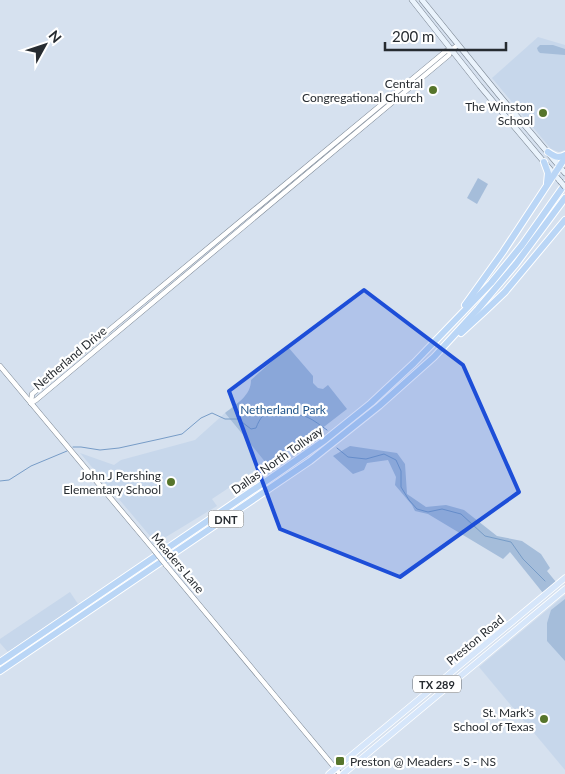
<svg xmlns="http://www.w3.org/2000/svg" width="565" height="774" font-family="Lato,sans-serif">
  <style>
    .built { fill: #c7d7eb }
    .green { fill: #a5bdda }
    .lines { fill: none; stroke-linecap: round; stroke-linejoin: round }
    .stream { stroke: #779cc7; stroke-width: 1 }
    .tertiary-casing { stroke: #7a8592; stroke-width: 5.5 }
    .secondary-casing { stroke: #7a8592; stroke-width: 6 }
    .primary-casing { stroke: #fff; stroke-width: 7 }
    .motorway-casing { stroke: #fff; stroke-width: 8 }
    .tertiary { stroke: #fff; stroke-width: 4.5 }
    .secondary { stroke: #eaf3fc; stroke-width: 5 }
    .primary { stroke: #d6e6fa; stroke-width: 5.5 }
    .motorway { stroke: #bad6f6; stroke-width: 6 }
    .tertiary-bridge-casing { stroke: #7a8592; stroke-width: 5.5; stroke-linecap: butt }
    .secondary-bridge-casing { stroke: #7a8592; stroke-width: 6; stroke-linecap: butt }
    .tertiary-bridge { stroke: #fff; stroke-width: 4.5 }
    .secondary-bridge { stroke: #eaf3fc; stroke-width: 5 }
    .marked { fill: #1d4ed8; fill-opacity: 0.2; stroke: #1d4ed8; stroke-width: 4; stroke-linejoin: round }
    .poi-dot { fill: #56752b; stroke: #fff; stroke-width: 2 }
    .labels { text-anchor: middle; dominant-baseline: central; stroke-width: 4.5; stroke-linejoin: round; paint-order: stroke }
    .shield { fill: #fff; stroke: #676b6e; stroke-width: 1 }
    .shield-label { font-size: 11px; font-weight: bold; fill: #262b30 }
    .poi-label { font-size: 12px; fill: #262b30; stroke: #fff; text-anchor: end }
    .street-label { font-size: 12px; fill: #262b30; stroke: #fff }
    .park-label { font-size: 12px; fill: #1f5389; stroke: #fff }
  </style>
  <rect width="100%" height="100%" fill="#d6e1ef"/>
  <g class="built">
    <polygon points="538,37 565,45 565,150 559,152 551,149 492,78"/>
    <polygon points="225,413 266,463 212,499 217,506 156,543 80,453 114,465 121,460 195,440"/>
    <polygon points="70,592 78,604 8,652 0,643 0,639"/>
    <polygon points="565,595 565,770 479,667"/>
  </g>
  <g class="green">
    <polygon points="540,45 553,45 565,49 565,55 540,53 538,51 537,48"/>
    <polygon points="478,178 488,184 477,204 467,198"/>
    <path d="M 288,347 L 313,376 L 313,383 L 318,388 L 323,389 L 328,385 L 347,409 L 303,443 L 266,463 L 225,413 C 236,404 251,396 251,380 Z"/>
    <polygon points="350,446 397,453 405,464 407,494 426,507 446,505 464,510 497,536 522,541 541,554 550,568 547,571 556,582 543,593 510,552 503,559 428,514 415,511 412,505 395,485 396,477 388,460 367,463 364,470 353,474 333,456"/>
    <polygon points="565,599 565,661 547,641 547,623 551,610"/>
  </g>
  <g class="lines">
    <g class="stream">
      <path d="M 73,447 L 81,447 L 100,450 L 119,448 L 160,439 L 182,434 L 201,418 L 212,413 L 225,419 L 238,419 L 251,429 L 256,428 C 264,407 273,410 291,414 C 296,415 303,415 307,417 C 314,420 321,426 327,430"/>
      <polyline points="337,448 348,457 366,459 384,454 396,460 401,471 401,487 409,500 417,509 428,512 442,509 461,514 485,536 511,542 523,559 545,581"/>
      <polyline points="0,481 9,480 31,466 67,451"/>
    </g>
    <defs>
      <g id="tertiary">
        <polyline points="0,366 154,550"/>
        <polyline points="31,403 36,400 449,55 451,50 458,45"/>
        <polyline points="31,403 32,394 446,51 451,50"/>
        <polyline points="166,565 340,774"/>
      </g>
      <g id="secondary">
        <polyline points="412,0 480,86 560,181"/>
        <polyline points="422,0 499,95 565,173"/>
      </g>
      <g id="primary">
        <polyline points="329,774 565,578"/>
        <polyline points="343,774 565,589"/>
      </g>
      <g id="motorway">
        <path d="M 548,152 C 554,156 558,159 565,155"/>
        <polyline points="544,162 548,173 547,183"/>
        <polyline points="465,305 503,252 565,158"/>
        <polyline points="461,333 484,312 505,292 565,220"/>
        <polyline points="0,662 278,473 325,440 371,403 414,363 491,283 522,245 565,184"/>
        <polyline points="0,671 310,461 379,406 434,357 478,309 516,264 565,198"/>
      </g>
    </defs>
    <use href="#tertiary" class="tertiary-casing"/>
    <use href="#secondary" class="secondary-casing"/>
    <use href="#primary" class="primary-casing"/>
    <use href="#motorway" class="motorway-casing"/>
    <use href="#tertiary" class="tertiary"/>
    <use href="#secondary" class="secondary"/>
    <use href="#primary" class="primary"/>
    <use href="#motorway" class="motorway"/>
    <defs>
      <polyline id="tertiary-bridge" points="154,550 166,565"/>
      <polyline id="secondary-bridge" points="560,181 565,187"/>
    </defs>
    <use href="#tertiary-bridge" class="tertiary-bridge-casing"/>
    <use href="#secondary-bridge" class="secondary-bridge-casing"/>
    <use href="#tertiary-bridge" class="tertiary-bridge"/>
    <use href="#secondary-bridge" class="secondary-bridge"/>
  </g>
  <path class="marked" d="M 364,290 L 463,365 L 519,492 L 400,577 L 280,529 L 229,391 Z"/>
  <g class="poi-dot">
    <circle cx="433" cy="90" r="5"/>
    <circle cx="543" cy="113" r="5"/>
    <circle cx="171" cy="482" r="5"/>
    <circle cx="544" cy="719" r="5"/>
    <rect x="335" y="756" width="10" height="10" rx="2.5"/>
  </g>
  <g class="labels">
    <g class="shield">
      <rect x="208.5" y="510.5" width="35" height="17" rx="4"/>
      <rect x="413" y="675.5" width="48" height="17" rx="4"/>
    </g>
    <g class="shield-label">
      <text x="226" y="519">DNT</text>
      <text x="437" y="684">TX 289</text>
    </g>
    <g class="poi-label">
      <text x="423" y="83">Central<tspan x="423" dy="14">Congregational Church</tspan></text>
      <text x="533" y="106">The Winston<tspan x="533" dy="14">School</tspan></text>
      <text x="161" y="475">John J Pershing<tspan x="161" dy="14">Elementary School</tspan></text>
      <text x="534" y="712">St. Mark's<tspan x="534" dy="14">School of Texas</tspan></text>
      <text x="350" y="761" text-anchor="start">Preston @ Meaders - S - NS</text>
    </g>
    <g class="street-label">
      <text transform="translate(70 358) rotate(-40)">Netherland Drive</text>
      <text transform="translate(277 460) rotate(-35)">Dallas North Tollway</text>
      <text transform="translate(178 563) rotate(50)">Meaders Lane</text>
      <text transform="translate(475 640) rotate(-40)">Preston Road</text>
    </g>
    <g class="park-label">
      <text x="283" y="409">Netherland Park</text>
    </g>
  </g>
  <g transform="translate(45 45) rotate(50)" stroke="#ffffff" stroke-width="4" paint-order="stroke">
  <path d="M0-4L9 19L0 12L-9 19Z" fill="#262b30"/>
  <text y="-8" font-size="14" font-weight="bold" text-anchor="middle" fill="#262b30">N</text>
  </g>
  <path d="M385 42v8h121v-8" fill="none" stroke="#262b30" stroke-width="2.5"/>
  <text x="392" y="42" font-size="15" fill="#262b30" stroke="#ffffff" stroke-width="4" paint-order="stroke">200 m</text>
</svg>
